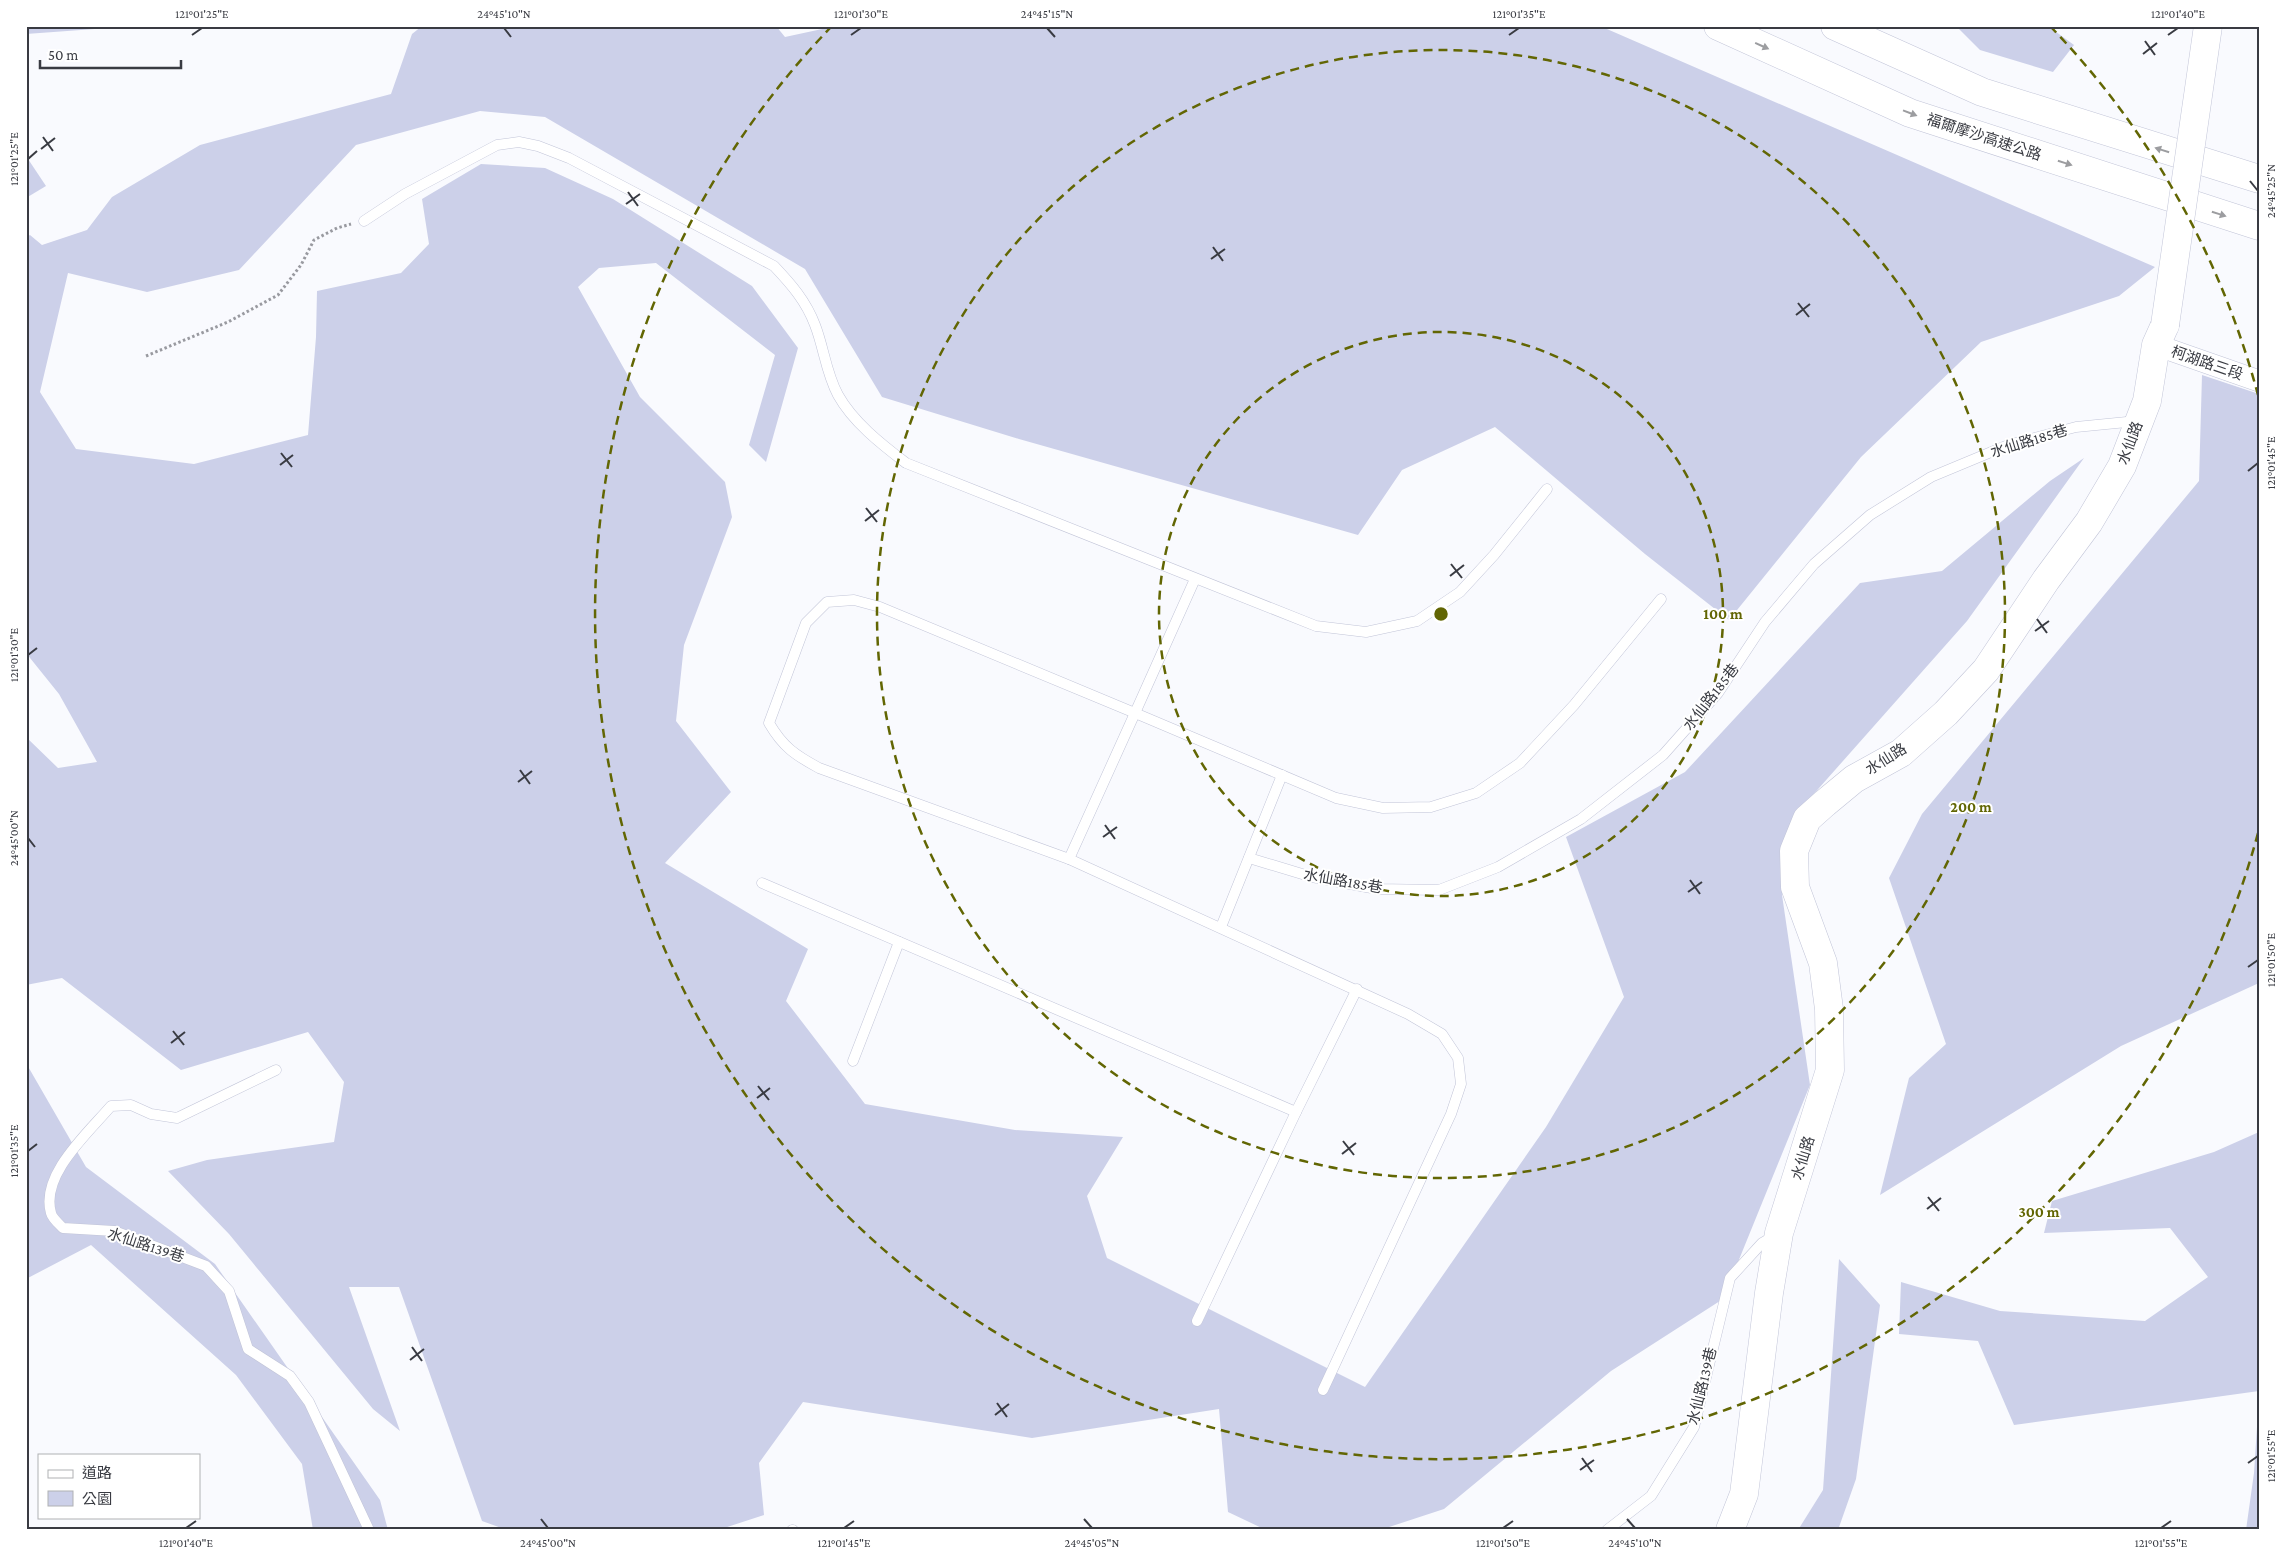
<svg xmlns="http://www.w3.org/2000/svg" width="2285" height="1556" font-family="'Crimson Pro','Noto Sans TC',serif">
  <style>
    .green { fill: #ccd0e9 }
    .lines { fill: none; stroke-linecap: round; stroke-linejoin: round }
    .lane-casing { stroke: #c2c5d8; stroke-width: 11 }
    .street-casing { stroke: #c2c5d8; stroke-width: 22 }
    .secondary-casing { stroke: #c2c5d8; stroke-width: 29 }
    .highway-casing { stroke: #c2c5d8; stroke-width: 29 }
    .path { stroke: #999aa0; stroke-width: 3; stroke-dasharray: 2.5 2.5; stroke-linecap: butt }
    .lane { stroke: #fff; stroke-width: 10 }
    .street { stroke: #fff; stroke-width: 21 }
    .secondary { stroke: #fff; stroke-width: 28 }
    .highway { stroke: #fff; stroke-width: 28 }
    .secondary-bridge-casing { stroke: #c2c5d8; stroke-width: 29; stroke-linecap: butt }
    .secondary-bridge { stroke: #fff; stroke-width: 28 }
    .oneway { fill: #9c9da0 }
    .ticks { fill: none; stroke: #393b42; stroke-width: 2 }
    .ring { fill: none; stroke: #626603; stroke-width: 2.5; stroke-dasharray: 9 6 }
    .labels { text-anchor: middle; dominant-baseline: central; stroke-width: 4; stroke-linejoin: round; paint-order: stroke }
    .street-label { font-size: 15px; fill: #393b42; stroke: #fff }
    .centre { fill: #626603; stroke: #fff; stroke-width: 2.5 }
    .ring-label { font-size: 15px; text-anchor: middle; font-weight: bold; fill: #626603; stroke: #fff; stroke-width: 4; stroke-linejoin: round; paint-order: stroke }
    .neatline { fill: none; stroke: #393b42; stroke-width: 2 }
    .ticks-label { font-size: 12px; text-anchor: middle; fill: #393b42 }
  </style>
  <rect width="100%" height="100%" fill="#f9fafe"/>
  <g class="green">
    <polygon points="26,26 136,26 26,34"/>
    <polygon points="422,26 776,26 785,37 836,26 1600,26 2155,267 2119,296 1981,342 1861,457 1729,620 1645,554 1495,427 1402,470 1358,535 1019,439 882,397 805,269 545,117 480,111 356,145 239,270 147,292 68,273 40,392 76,449 194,464 308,435 316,337 317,291 401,273 429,244 422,199 481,164 545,168 613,199 752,286 798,348 766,462 749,445 775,355 656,263 599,268 578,287 640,397 725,482 732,517 684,645 676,721 731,792 665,863 808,949 786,1001 865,1104 1015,1130 1123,1137 1087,1196 1107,1258 1365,1387 1546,1127 1624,997 1566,837 1685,772 1860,583 1942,571 2050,481 2084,458 1967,621 1804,805 1782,895 1810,1085 1723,1299 1611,1371 1444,1509 1380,1530 1266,1530 1228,1512 1219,1409 1032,1438 803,1402 759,1463 764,1515 718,1530 507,1530 482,1521 399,1287 349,1287 400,1431 373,1409 229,1234 168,1171 207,1160 334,1142 344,1082 308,1032 181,1070 62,978 26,985 26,737 58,768 97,762 59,694 26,653 26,237 30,235 42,245 87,230 112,197 200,145 391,94 412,34"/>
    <polygon points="1956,26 2048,26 2074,45 2053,72 1980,50"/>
    <polygon points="26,156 46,186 26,198"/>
    <polygon points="2202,375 2259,394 2259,983 2121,1046 1880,1195 1909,1078 1946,1044 1889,878 1922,814 2199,481"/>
    <polygon points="26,1063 86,1167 215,1264 380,1500 388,1530 313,1530 302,1464 236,1375 91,1245 26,1279"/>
    <polygon points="2259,1132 2259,1391 2014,1425 1978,1341 1899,1334 1901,1282 2000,1311 2145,1321 2208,1277 2170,1228 2044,1233 2052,1201 2214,1152"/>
    <polygon points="1839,1259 1880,1305 1856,1479 1838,1530 1798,1530 1823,1490"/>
    <polygon points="2259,1396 2259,1530 2246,1530 2254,1473"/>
  </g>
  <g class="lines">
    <defs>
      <g id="lane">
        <path d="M 364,221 L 405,194 L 497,145 L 519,142 L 538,146 L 569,158 L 774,266 C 791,284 806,301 815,325 C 824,348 826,373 838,395 C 853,422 881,444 906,463 L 1316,626 L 1366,632 L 1417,621 L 1460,592 L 1494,555 L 1547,489"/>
        <path d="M 1195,579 L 1135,713 L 880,607 L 854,600 L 827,602 L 806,623 L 769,723 C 783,747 795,755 819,768 L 1069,859 L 1408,1014 L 1442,1034 L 1458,1058 L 1461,1084 L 1451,1114 L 1323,1390"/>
        <polyline points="1249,858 1312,877 1377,889 1439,890 1498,867 1581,819 1663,755 1718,693 1765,622 1814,564 1870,515 1931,477 2008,445 2076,427 2137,421"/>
        <polyline points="1069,859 1135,713 1336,798 1383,808 1431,807 1476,793 1520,763 1574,705 1661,599"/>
        <polyline points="762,883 1296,1112"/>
        <polyline points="1221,927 1282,775"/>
        <polyline points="853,1061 899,942"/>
        <path d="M 276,1070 L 177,1118 L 151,1114 L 131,1105 L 111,1106 C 88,1133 40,1175 51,1213 C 52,1218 59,1224 63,1228 L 114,1231 L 206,1266 L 229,1291 L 248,1349 L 290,1376 L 309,1402 L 369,1530"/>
        <polyline points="1197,1321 1296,1112 1357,989"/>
        <polyline points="792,1530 793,1530"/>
        <polyline points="1607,1530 1651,1496 1694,1427 1730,1278 1762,1243 1774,1236"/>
      </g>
      <polyline id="street" points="2156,345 2259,381"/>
      <polyline id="secondary" points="1730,1530 1744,1494 1769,1293 1779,1233 1830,1070 1829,1009 1823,963 1795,887 1794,851 1807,819 1825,803 1854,779 1901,753 1946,713 1986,670 2046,580 2089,522 2122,466 2147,401 2156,345 2165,325"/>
      <g id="highway">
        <polyline points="1718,26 1910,113 2259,226"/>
        <polyline points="1835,26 1982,92 2259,179"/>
      </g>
    </defs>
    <use href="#lane" class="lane-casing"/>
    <use href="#street" class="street-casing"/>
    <use href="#secondary" class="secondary-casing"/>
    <use href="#highway" class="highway-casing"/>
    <polyline class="path" points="146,356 228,322 278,295 301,265 314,240 337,228 351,224"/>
    <use href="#lane" class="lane"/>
    <use href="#street" class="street"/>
    <use href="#secondary" class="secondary"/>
    <use href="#highway" class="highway"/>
    <defs>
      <polyline id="secondary-bridge" points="2165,325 2208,26"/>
    </defs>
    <use href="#secondary-bridge" class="secondary-bridge-casing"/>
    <use href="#secondary-bridge" class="secondary-bridge"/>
  </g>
  <defs><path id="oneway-solid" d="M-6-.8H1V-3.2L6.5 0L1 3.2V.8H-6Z" transform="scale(1.25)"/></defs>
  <g class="oneway">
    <use href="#oneway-solid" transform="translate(1762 46) rotate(24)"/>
    <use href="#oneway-solid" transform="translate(1910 113) rotate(21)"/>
    <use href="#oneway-solid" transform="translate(2162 150) rotate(-162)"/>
    <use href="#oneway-solid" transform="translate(2065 163) rotate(18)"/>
    <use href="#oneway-solid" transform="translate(2219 214) rotate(18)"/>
  </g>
  <path class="ticks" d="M 504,28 L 511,37M 1047,28 L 1055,37M 192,35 L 202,28M 851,35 L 861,28M 1509,35 L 1519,28M 2168,35 L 2178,28M 2145,41 L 2155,55M 2143,54 L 2157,43M 43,137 L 53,151M 41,149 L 55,138M 28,159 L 37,151M 2250,181 L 2258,191M 628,192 L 638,206M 626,204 L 640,194M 1213,247 L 1223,261M 1211,259 L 1225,249M 1798,303 L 1809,317M 1796,315 L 1810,304M 281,453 L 292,467M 280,465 L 293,455M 2248,471 L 2258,463M 866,508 L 877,522M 865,521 L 879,510M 1451,564 L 1462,578M 1450,576 L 1464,565M 2037,619 L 2047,633M 2035,631 L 2049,621M 28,655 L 37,648M 520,770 L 530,784M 518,782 L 532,771M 1105,825 L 1115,839M 1103,837 L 1117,827M 28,838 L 35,847M 1690,880 L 1700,894M 1688,892 L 1702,882M 2248,967 L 2258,960M 173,1031 L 184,1045M 171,1043 L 185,1032M 758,1086 L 769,1100M 757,1098 L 770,1088M 1343,1141 L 1354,1155M 28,1151 L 37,1144M 1342,1154 L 1356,1143M 1928,1197 L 1939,1211M 1927,1209 L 1941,1198M 412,1347 L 422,1361M 410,1360 L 424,1349M 997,1403 L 1007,1417M 995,1415 L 1009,1404M 1582,1458 L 1592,1472M 2248,1463 L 2258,1456M 1580,1470 L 1594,1460M 541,1519 L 548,1528M 1084,1519 L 1092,1528M 1627,1519 L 1635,1528M 186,1528 L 196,1521M 844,1528 L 854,1521M 1503,1528 L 1513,1521M 2161,1528 L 2171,1521"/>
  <g class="ring">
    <circle cx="1441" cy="614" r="282"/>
    <circle cx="1441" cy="614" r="564"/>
    <path d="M2258 833A846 846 0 1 1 832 26M2050 26A846 846 0 0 1 2258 395"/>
  </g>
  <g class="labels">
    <g class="street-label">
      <text transform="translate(1984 137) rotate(18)">福爾摩沙高速公路</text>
      <text transform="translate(2207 363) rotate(19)">柯湖路三段</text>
      <text transform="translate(2029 441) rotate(-17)">水仙路185巷</text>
      <text transform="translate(2130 443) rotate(-69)">水仙路</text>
      <text transform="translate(1711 697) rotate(-52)">水仙路185巷</text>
      <text transform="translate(1886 759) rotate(-32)">水仙路</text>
      <text transform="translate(1343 881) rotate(10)">水仙路185巷</text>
      <text transform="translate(1803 1158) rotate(-73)">水仙路</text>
      <text transform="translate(146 1245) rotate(18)">水仙路139巷</text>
      <text transform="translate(1702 1386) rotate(-76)">水仙路139巷</text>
    </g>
  </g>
  <circle cx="1441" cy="614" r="8" class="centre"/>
  <g class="ring-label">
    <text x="1723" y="619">100 m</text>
    <text x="1971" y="812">200 m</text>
    <text x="2039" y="1217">300 m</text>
  </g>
  <rect width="2285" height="1556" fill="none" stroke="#ffffff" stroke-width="55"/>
  <rect x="38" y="1454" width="162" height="65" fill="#ffffff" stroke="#b0b1b3"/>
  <rect x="48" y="1470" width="25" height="8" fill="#ffffff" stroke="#b0b1b3"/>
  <text x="82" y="1478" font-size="15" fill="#393b42">道路</text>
  <rect x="48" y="1491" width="25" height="15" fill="#ccd0e9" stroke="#b0b1b3"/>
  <text x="82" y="1504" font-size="15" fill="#393b42">公園</text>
  <path d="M40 60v8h141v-8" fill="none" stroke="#393b42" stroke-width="2.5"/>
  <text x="48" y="60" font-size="15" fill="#393b42" stroke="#ffffff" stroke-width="4" paint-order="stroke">50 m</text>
  <rect x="28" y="28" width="2230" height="1500" class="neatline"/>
  <g class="ticks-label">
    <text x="202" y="18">121°01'25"E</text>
    <text x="504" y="18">24°45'10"N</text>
    <text x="861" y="18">121°01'30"E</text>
    <text x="1047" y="18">24°45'15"N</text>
    <text x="1519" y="18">121°01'35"E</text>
    <text x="2178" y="18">121°01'40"E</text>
    <text transform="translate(14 159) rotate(-90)" y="4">121°01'25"E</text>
    <text transform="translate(2271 191) rotate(-90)" y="4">24°45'25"N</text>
    <text transform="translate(2271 463) rotate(-90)" y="4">121°01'45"E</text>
    <text transform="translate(14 655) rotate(-90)" y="4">121°01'30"E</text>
    <text transform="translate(14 838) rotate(-90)" y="4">24°45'00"N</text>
    <text transform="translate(2271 960) rotate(-90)" y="4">121°01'50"E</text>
    <text transform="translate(14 1151) rotate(-90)" y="4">121°01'35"E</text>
    <text transform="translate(2271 1456) rotate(-90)" y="4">121°01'55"E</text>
    <text x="186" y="1547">121°01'40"E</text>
    <text x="548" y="1547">24°45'00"N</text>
    <text x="844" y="1547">121°01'45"E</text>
    <text x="1092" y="1547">24°45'05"N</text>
    <text x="1503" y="1547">121°01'50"E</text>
    <text x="1635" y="1547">24°45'10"N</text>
    <text x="2161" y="1547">121°01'55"E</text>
  </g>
</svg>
